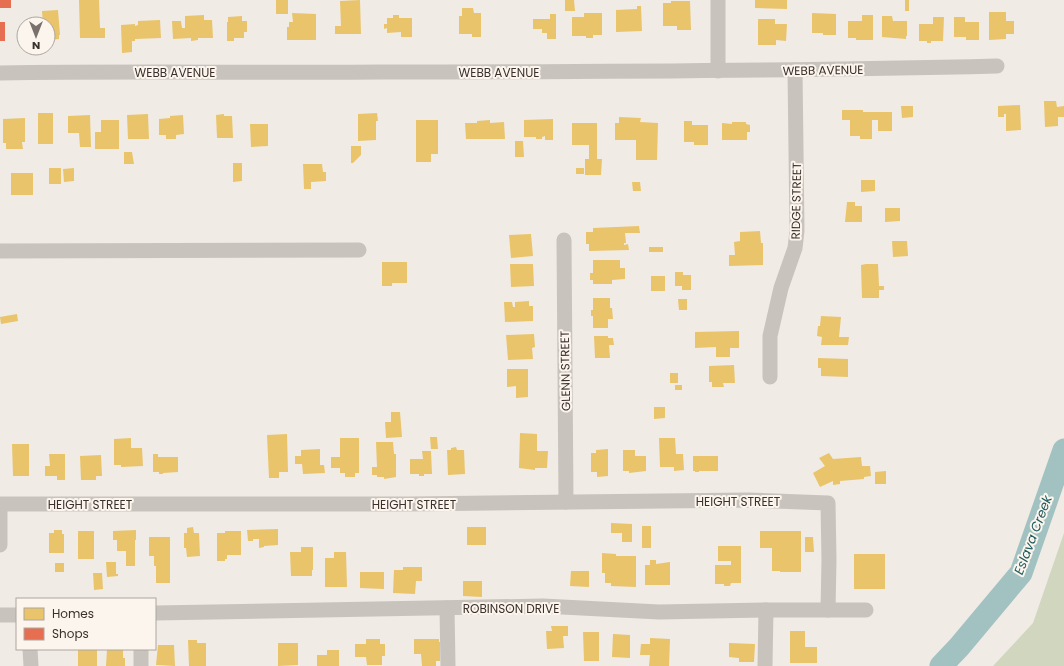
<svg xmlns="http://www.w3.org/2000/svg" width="1064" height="666" font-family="Poppins,sans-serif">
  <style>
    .green { fill: #d1d6bf }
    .homes { fill: #e9c46a }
    .shops { fill: #e76f51 }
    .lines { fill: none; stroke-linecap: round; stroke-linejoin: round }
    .river { stroke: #a1c2c1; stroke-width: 23 }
    .minor { stroke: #c9c3be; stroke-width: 15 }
    .labels { text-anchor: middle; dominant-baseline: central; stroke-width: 4; stroke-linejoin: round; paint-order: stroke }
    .street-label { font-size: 12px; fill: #3b302b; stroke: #fbf5ee }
    .water-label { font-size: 13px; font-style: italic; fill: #1f5a5e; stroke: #fbf5ee }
  </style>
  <rect width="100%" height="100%" fill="#f0ebe5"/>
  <polygon class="green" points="1064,533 1064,666 993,666 1033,623"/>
  <g class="homes">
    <polygon points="79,0 99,0 100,28 105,28 105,38 80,38"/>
    <rect x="276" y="0" width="12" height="14"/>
    <polygon points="360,0 361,34 335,34 335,26 341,26 340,1"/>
    <polygon points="565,0 574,0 575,11 565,11"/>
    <polygon points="755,0 787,0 787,9 755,8"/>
    <rect x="905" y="0" width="4" height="11"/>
    <polygon points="671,1 690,1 691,30 677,30 677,26 663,26 663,3 671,3"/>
    <polygon points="637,6 641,6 642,31 616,32 616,10 637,9"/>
    <polygon points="462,8 473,8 474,13 481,13 481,37 472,37 472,34 459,34 459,16 462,16"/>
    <polygon points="58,10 60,35 59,35 59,39 50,40 50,35 48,35 48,24 43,24 42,11"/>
    <polygon points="989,12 1006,12 1006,21 1014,21 1014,34 1006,34 1006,39 989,40"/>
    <polygon points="292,13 316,14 316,40 287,40 287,27 289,27 289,22 293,22"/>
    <polygon points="584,13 602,13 602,35 593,35 593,38 586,38 586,36 572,36 572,17 584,17"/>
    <polygon points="812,13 836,14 836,35 823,35 823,33 812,33"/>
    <polygon points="550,14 556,14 556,39 547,39 547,33 542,33 542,29 533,29 533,19 550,19"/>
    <polygon points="204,15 204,20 212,20 213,38 198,38 198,40 191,41 191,38 173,39 172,21 181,21 182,28 185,28 185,16"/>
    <polygon points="393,15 399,15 399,18 412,18 412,37 401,37 401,32 387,33 387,28 384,29 384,24 387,24 387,18 393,18"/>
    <polygon points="862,15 873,15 873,40 856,40 856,38 848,38 848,21 862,21"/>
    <polygon points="242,16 242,21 247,21 247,32 244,32 244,38 234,38 234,41 227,41 227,22 228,22 228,17"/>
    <polygon points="882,16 892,16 893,21 907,21 907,36 906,36 906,39 882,37"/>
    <polygon points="933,17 944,17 943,41 931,41 931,43 927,43 927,41 919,41 919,24 933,24"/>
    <polygon points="954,17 965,17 965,22 979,22 979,40 966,40 966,37 954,37"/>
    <polygon points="758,19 775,19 775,24 787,24 786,41 776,40 776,45 758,45"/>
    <polygon points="160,20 161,38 135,39 135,41 132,41 132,52 122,53 121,25 135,24 135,26 138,25 138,21"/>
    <polygon points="1044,101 1056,101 1057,107 1064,106 1064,117 1058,117 1058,126 1045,127"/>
    <polygon points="1020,105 1021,130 1006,131 1006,114 1004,114 1004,117 998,117 998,106"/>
    <polygon points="901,106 913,106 913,117 902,118"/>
    <polygon points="842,110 863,110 863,112 892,112 892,131 878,131 878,120 872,120 872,139 860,139 860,136 850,136 850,120 842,120"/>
    <rect x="38" y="113" width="15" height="31"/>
    <polygon points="377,113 378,121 376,121 376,140 358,141 358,114"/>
    <polygon points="148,114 149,139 128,139 127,115"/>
    <polygon points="224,114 224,116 232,116 233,138 217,138 216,115"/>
    <polygon points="90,115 91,147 80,147 79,133 68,133 68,116"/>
    <polygon points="183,115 184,134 176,135 176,139 166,139 166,135 159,135 159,119 170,118 170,116"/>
    <polygon points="619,117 641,118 640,122 658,123 657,160 636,160 636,140 615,140 615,123 619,123"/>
    <polygon points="25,118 25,142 22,142 23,149 6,149 6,143 3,143 3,119"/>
    <polygon points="553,119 553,140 545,140 545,136 542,137 542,139 536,139 536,137 524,137 524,120"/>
    <polygon points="101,120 119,120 119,149 95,149 95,132 101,132"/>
    <polygon points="416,120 438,120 438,154 431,154 431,162 416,162"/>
    <polygon points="490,120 490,123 504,122 505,139 466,139 465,123 477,123 477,121"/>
    <polygon points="684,121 692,121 692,125 708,125 708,145 694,145 694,142 684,142"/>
    <polygon points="732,122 746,122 746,124 750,125 750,132 747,132 747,140 722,140 722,123 732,124"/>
    <polygon points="572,123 597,123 597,159 602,159 601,175 585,175 585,159 589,159 589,145 572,145"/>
    <polygon points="250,124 268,124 268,146 251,147"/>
    <polygon points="515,141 523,141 524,157 515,157"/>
    <polygon points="351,146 361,146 361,155 353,163 351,163"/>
    <polygon points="124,152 132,152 134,164 124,164"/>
    <polygon points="233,163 242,163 242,181 233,182"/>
    <polygon points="303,164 322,164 323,172 326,172 326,181 311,182 311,189 304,189"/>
    <rect x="49" y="168" width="12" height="16"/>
    <polygon points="74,168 74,181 64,182 63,169"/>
    <rect x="576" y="168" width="8" height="6"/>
    <rect x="11" y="173" width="22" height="22"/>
    <polygon points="861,180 875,180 875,191 861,192"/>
    <polygon points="632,182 640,182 641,191 633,191"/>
    <polygon points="847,202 855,202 855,206 862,206 862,222 845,222"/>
    <polygon points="885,208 900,208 900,221 885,222"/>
    <polygon points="639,226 640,233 625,233 626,243 624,243 624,245 628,244 629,250 589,251 589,244 586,244 586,232 593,232 593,228"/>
    <polygon points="760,231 761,243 763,243 763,265 729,266 729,255 735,255 734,242 740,241 740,232"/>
    <polygon points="531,234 533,256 511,258 509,235"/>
    <polygon points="892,241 907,241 908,256 893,257"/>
    <rect x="649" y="247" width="14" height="5"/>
    <polygon points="593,260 620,260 620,268 625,268 625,279 612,280 612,284 593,284 593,280 590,280 590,273 593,273"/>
    <polygon points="382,262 407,262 407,283 392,283 392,286 382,286"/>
    <polygon points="510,264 533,264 534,286 511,287"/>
    <polygon points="866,264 878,264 879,286 884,286 884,290 879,290 879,298 862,298 861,265"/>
    <polygon points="675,272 683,272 683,275 691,275 691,290 682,290 682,286 675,286"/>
    <rect x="651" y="276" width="14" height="15"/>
    <polygon points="593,298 610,298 610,308 612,308 613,319 608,319 608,328 593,328 593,316 591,316 591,310 593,310"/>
    <polygon points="678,299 687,299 687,310 679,310"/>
    <polygon points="529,301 529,306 533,306 533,321 505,322 504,302 512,302 513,307 515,307 515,302"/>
    <polygon points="17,314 18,321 1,324 0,317"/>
    <polygon points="821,316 841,317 839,337 849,337 848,345 821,345 822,337 817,336 818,326 820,326"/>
    <polygon points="739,331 739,348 730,348 730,357 716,357 716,347 695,348 695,332"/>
    <polygon points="534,334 535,347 532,348 533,359 508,360 506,335"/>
    <polygon points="594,336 608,336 608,338 613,338 614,345 609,345 610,358 595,358"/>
    <polygon points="818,358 848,359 848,377 821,376 821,368 818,368"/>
    <polygon points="734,365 735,383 723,383 724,387 712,387 712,382 709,382 709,366"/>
    <polygon points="507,369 528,369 528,397 516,398 516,386 507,387"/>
    <rect x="670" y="373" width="8" height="10"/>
    <rect x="675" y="385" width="7" height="5"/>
    <polygon points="654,407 665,407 665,418 654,419"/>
    <polygon points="391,412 400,412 402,437 386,438 385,422 391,422"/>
    <polygon points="520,433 537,434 537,451 548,451 547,468 535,468 535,470 519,468"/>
    <polygon points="287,434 288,472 279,472 279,478 269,478 267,435"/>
    <polygon points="430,437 437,437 438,449 431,449"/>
    <polygon points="131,438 131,448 142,448 143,466 121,467 121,465 114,465 114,439"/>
    <polygon points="340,438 359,438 359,473 355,473 355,477 345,477 345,473 340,473 340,468 331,468 331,457 340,457"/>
    <polygon points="659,438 675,438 676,454 683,454 684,470 674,471 674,467 660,467"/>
    <polygon points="376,442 393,442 394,454 396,454 396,477 384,479 384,477 377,477 377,475 372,475 372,467 377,467"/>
    <polygon points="12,444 29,444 29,476 13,476"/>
    <polygon points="456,447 457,450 464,450 465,474 448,475 447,450 451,450 451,448"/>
    <polygon points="320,449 320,465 324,465 325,473 303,474 302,464 295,464 295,456 301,456 301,450"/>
    <polygon points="608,449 608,476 597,477 597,472 591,472 591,453 596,453 596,450"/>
    <polygon points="623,450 635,450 635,456 646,456 646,471 629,473 629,471 623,471"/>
    <polygon points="422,451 431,451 432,474 424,474 424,476 419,476 419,474 410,474 410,459 423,459"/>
    <polygon points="829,453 833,459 861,457 862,466 870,466 871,476 864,477 864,479 840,481 840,484 833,485 833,481 820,487 813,473 825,466 819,458"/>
    <polygon points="49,454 65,454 65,480 57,480 57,476 45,476 45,466 50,466"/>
    <polygon points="153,454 158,454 158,457 178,457 178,472 163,473 163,474 159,474 159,472 153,472"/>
    <polygon points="101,455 102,476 96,476 96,480 81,480 80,456"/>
    <polygon points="693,456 718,456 718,471 699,471 699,472 695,472 695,471 693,471"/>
    <polygon points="886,471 886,484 875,484 875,472"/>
    <polygon points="611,523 632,524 632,542 622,542 622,533 611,533"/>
    <rect x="642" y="526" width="9" height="22"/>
    <polygon points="193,527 194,533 199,533 200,556 187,557 186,548 184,548 184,533 187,533 187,528"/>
    <rect x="467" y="527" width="19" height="18"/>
    <polygon points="278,529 278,545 264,546 264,547 259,548 259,539 253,539 253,541 248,541 247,530"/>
    <polygon points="54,530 62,530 62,534 64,534 64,553 49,553 49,533 54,533"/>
    <polygon points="136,530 136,540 135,540 135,566 126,566 126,551 117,551 117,540 113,540 113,531"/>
    <rect x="78" y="531" width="16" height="28"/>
    <polygon points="225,531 241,531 241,555 227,555 227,559 225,559 225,561 217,561 217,533 225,533"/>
    <polygon points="760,531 801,531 801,572 780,572 780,571 772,571 772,548 760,548"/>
    <polygon points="149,537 170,537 170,583 156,583 156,566 154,566 154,556 149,556"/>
    <polygon points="805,537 813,537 814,552 805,552"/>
    <polygon points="718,546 741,546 741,583 731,583 730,586 724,586 724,584 715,584 715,565 731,565 731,561 718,561"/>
    <polygon points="301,547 313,547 313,570 312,570 312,576 291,576 290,552 301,552"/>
    <polygon points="334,552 346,552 347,587 325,587 325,558 334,558"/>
    <polygon points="602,553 616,554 616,556 636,556 636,587 611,586 611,583 605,583 605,573 602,573"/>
    <rect x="854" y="554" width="31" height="35"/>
    <polygon points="650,560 656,560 656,564 670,562 670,585 645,585 645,565 650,565"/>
    <polygon points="106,562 116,562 116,574 118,574 118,576 107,577"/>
    <rect x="55" y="563" width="9" height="9"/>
    <polygon points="403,567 422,567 422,581 416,581 415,594 393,593 394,570 403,570"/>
    <polygon points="571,571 589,571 589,587 570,586"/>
    <polygon points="360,572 384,572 384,589 360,588"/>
    <polygon points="93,573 102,573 103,589 94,590"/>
    <polygon points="463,581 482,581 482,597 463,596"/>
    <polygon points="551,626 568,626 568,636 563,636 564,648 547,649 546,631 552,631"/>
    <polygon points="790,631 805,631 805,647 817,647 817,663 790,663"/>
    <polygon points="583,632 599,632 599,661 584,661"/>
    <polygon points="613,634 630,635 630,658 612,657"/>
    <polygon points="650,638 670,639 669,666 649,666 650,655 640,655 641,644 650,644"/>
    <polygon points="366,639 380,639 380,644 385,644 385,656 382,656 382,665 367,665 366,657 355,657 355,644 366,644"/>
    <polygon points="414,639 439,639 439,642 440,642 440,661 436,661 436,666 422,666 421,654 414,654"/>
    <polygon points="188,640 197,640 197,643 206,643 206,666 189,666"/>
    <polygon points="278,643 298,643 298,665 278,666"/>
    <polygon points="729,643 755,644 754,662 739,662 739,658 729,657"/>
    <polygon points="158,645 174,645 175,666 156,665"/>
    <rect x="78" y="649" width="19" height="17"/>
    <polygon points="107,649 123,649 123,658 125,658 125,666 106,666"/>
    <polygon points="327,650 339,650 339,666 317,666 317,655 327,655"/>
  </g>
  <g class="shops">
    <rect x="0" y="0" width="11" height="8"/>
    <rect x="0" y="22" width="5" height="19"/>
  </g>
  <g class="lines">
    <polyline class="river" points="941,666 959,647 1021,573 1064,450"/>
    <g class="minor">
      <polyline points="718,0 718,71"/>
      <path d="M 0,73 C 127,71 254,73 381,72 C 586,72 792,71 997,66"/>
      <polyline points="564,240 566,502"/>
      <polyline points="0,251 359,250"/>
      <polyline points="770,377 770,336 781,288 795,248 797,231 795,70"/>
      <polyline points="0,545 0,504 411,504 748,500 828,503 829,560 828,610"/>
      <polyline points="447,608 448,666"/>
      <polyline points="155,613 543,606 659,612 766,610 866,610"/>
      <polyline points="0,615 17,615"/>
      <polyline points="30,649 31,666"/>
      <polyline points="141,649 141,666"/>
      <polyline points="765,666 766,610"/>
    </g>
  </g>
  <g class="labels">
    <g class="street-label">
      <text transform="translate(823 70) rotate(-1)">WEBB AVENUE</text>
      <text x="175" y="72">WEBB AVENUE</text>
      <text x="499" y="72">WEBB AVENUE</text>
      <text transform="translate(796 201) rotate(-89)">RIDGE STREET</text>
      <text transform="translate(565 371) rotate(-91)">GLENN STREET</text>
      <text x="738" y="501">HEIGHT STREET</text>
      <text x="90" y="504">HEIGHT STREET</text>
      <text x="414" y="504">HEIGHT STREET</text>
      <text x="511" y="608">ROBINSON DRIVE</text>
    </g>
    <g class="water-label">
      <text transform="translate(1033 535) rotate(-69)">Eslava Creek</text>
    </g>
  </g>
  <rect x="16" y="598" width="140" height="52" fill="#fbf5ee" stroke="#aea6a0"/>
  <rect x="24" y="608" width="20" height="12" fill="#e9c46a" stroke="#aea6a0"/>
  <text x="52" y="618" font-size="12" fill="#3b302b">Homes</text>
  <rect x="24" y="628" width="20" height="12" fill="#e76f51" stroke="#aea6a0"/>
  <text x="52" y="638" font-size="12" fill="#3b302b">Shops</text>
  <g transform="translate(36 36) rotate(180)"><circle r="19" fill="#fbf5ee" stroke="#aea6a0"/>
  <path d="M0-3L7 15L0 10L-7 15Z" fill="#7a716c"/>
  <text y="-6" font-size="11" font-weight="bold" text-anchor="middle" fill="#3b302b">N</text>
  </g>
</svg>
